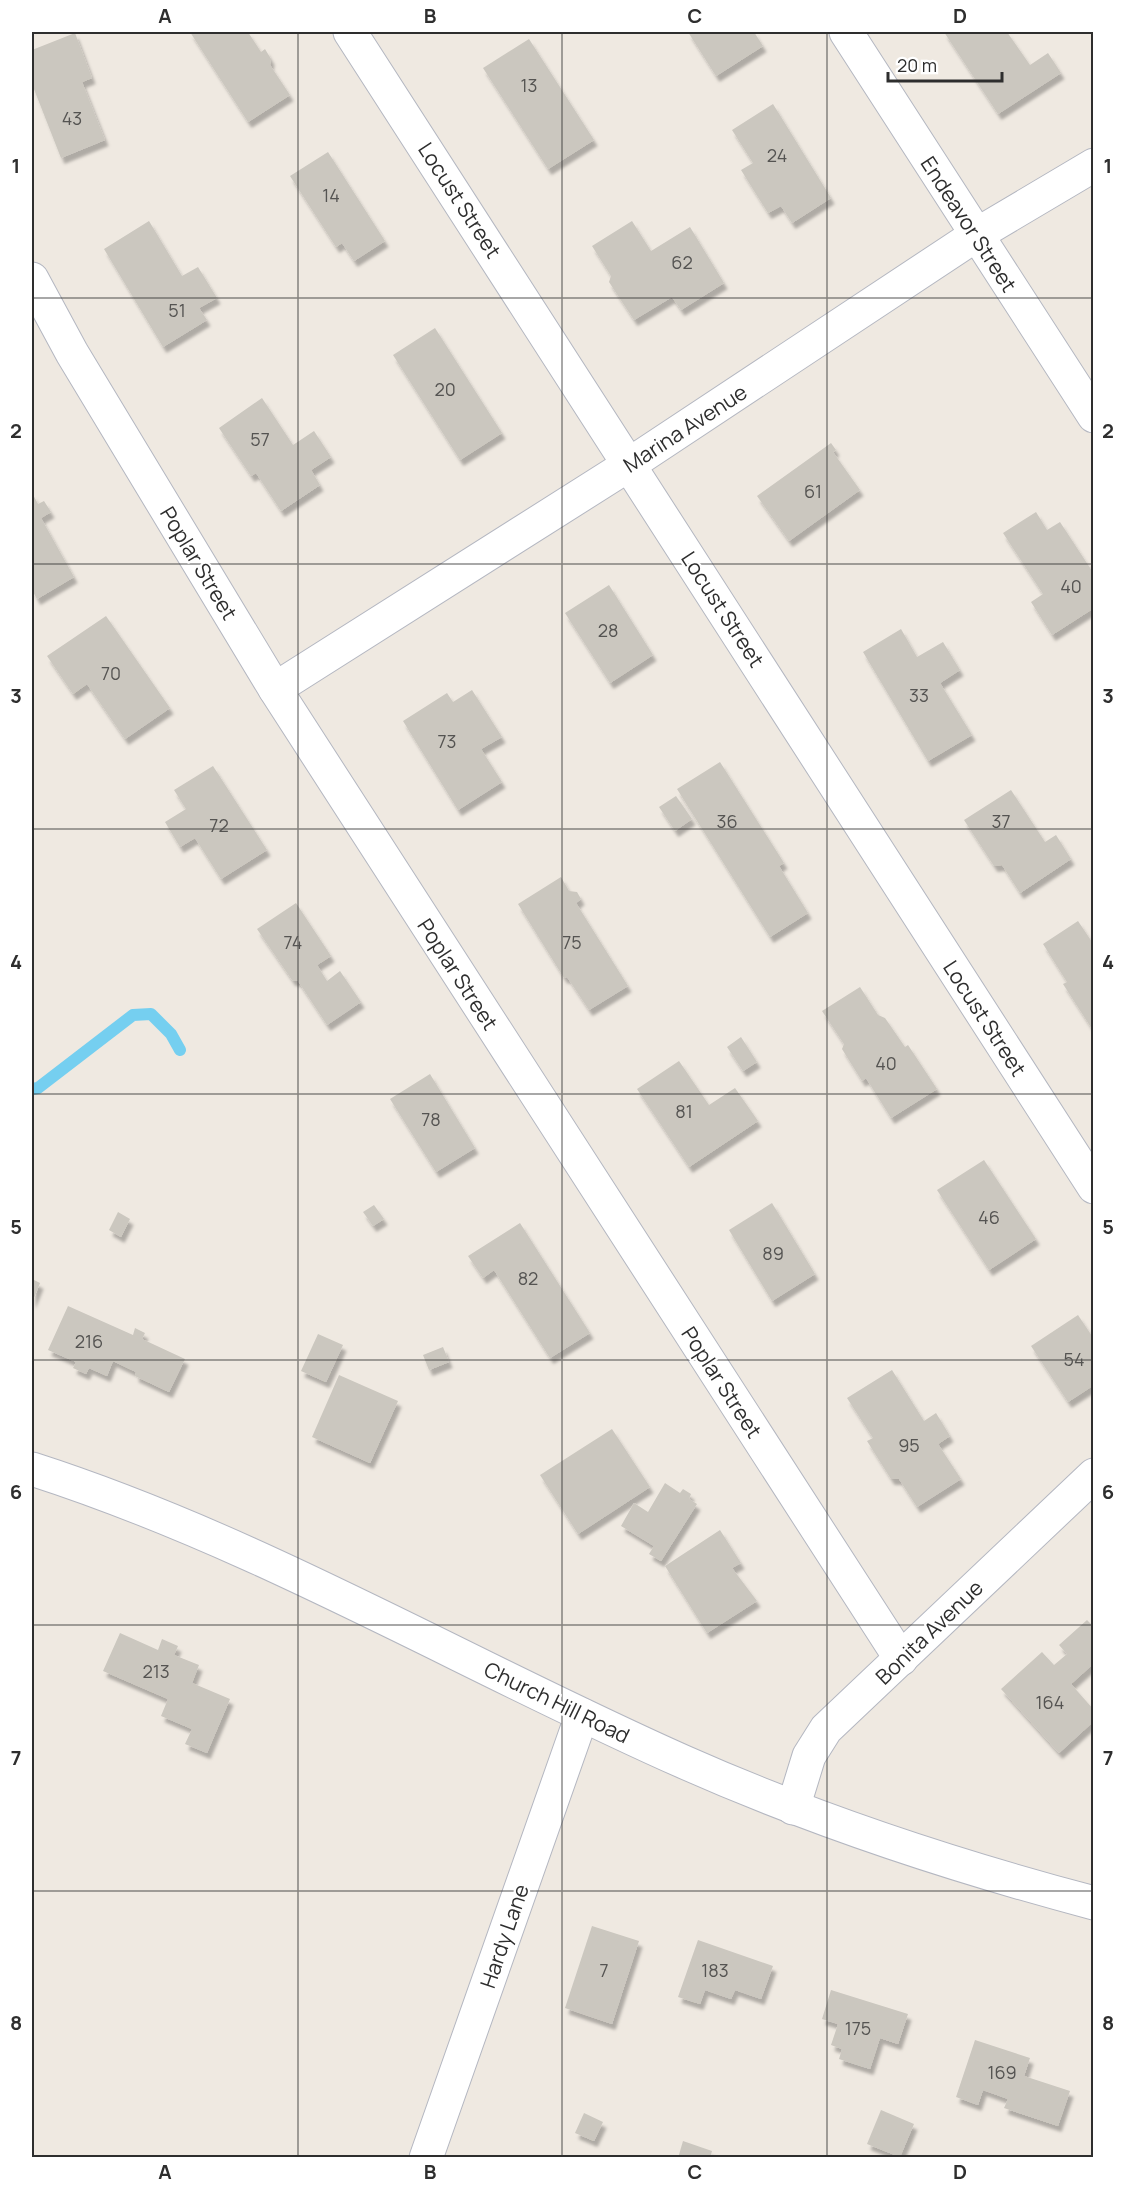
<svg xmlns="http://www.w3.org/2000/svg" width="1125" height="2189" font-family="Manrope,sans-serif">
  <style>
    .lines { fill: none; stroke-linecap: round; stroke-linejoin: round }
    .stream { stroke: #75cff0; stroke-width: 12 }
    .building { fill: #cbc7bf; filter: url(#shadow) }
    .street-casing { stroke: #b4b7c1; stroke-width: 35 }
    .secondary-casing { stroke: #b4b7c1; stroke-width: 35 }
    .street { stroke: #fff; stroke-width: 33 }
    .secondary { stroke: #fff; stroke-width: 33 }
    .grid { fill: none; stroke: #2e2e2e; stroke-width: 1.5; stroke-opacity: 0.55 }
    .labels { text-anchor: middle; dominant-baseline: central; stroke-width: 4.5; stroke-linejoin: round; paint-order: stroke }
    .number-label { font-size: 18px; fill: #555452 }
    .street-label { font-size: 21px; fill: #2e2e2e; stroke: #fff }
    .neatline { fill: none; stroke: #2e2e2e; stroke-width: 2 }
    .grid-label { font-size: 20px; text-anchor: middle; font-weight: bold; fill: #2e2e2e }
  </style>
  <defs>
    <filter id="shadow"><feDropShadow dx="3.5" dy="6" stdDeviation="1.5" flood-color="#0004"/></filter>
  </defs>
  <rect width="100%" height="100%" fill="#efe9e1"/>
  <g class="lines">
    <polyline class="stream" points="32,1089 38,1088 133,1015 151,1014 171,1034 180,1050"/>
  </g>
  <g class="building">
    <polygon points="190,32 248,32 261,52 265,49 271,59 270,65 290,95 248,122"/>
    <polygon points="688,32 754,32 763,46 716,76"/>
    <polygon points="944,32 1007,32 1030,65 1048,53 1061,73 998,114"/>
    <polygon points="75,33 92,78 82,82 105,140 61,158 32,84 32,50"/>
    <polygon points="529,39 594,140 548,169 483,68"/>
    <polygon points="773,104 831,198 792,223 781,206 768,213 741,170 753,163 732,130"/>
    <polygon points="328,152 385,241 354,261 342,243 336,247 290,176"/>
    <polygon points="149,221 182,276 198,267 217,298 199,308 207,320 163,347 104,249"/>
    <polygon points="632,221 651,251 690,227 724,283 681,310 672,297 634,320 609,282 611,276 592,246"/>
    <polygon points="435,328 502,433 460,460 393,355"/>
    <polygon points="262,398 293,445 314,431 331,457 311,470 320,485 281,511 256,473 251,476 219,428"/>
    <polygon points="831,443 836,450 833,452 860,490 789,541 757,496"/>
    <polygon points="32,493 38,504 44,501 51,512 41,518 74,577 37,599 32,590"/>
    <polygon points="1036,512 1047,530 1060,522 1094,574 1094,608 1052,635 1031,602 1043,594 1003,533"/>
    <polygon points="609,585 653,655 610,683 565,613"/>
    <polygon points="106,616 170,708 125,739 87,684 73,694 47,656"/>
    <polygon points="901,629 917,657 943,642 960,670 940,683 972,735 928,761 863,652"/>
    <polygon points="472,690 502,737 481,749 502,782 458,810 403,721 447,693 453,702"/>
    <polygon points="720,762 784,863 779,866 808,913 770,937 677,789"/>
    <polygon points="213,766 267,850 221,879 195,838 180,847 165,822 186,809 174,790"/>
    <polygon points="1011,790 1045,842 1056,835 1071,859 1020,893 1002,865 994,866 964,820"/>
    <polygon points="676,796 692,819 675,831 659,807"/>
    <polygon points="561,877 569,891 577,892 581,899 576,903 628,986 589,1010 567,977 564,978 518,904"/>
    <polygon points="296,903 331,956 317,965 327,981 340,971 361,1002 327,1025 298,981 292,980 257,929"/>
    <polygon points="1078,921 1094,945 1094,1032 1063,984 1067,982 1043,944"/>
    <polygon points="860,987 878,1015 885,1018 905,1047 908,1045 937,1089 891,1118 866,1078 862,1081 842,1049 844,1044 822,1011"/>
    <polygon points="741,1037 757,1062 743,1071 727,1047"/>
    <polygon points="679,1061 709,1105 735,1088 758,1121 689,1167 637,1089"/>
    <polygon points="430,1074 475,1148 436,1172 390,1099"/>
    <polygon points="984,1160 1036,1239 989,1270 937,1190"/>
    <polygon points="772,1203 815,1274 772,1301 729,1230"/>
    <polygon points="374,1205 384,1219 373,1226 363,1212"/>
    <polygon points="118,1212 130,1219 121,1237 109,1230"/>
    <polygon points="520,1223 590,1333 550,1358 494,1270 483,1278 468,1256"/>
    <polygon points="32,1279 40,1283 32,1303"/>
    <polygon points="68,1306 133,1335 135,1328 145,1333 142,1339 185,1359 169,1392 135,1376 136,1372 113,1361 107,1376 89,1368 86,1374 73,1368 76,1362 48,1350"/>
    <polygon points="1078,1315 1094,1339 1094,1385 1068,1402 1031,1346"/>
    <polygon points="318,1334 343,1345 326,1382 301,1371"/>
    <polygon points="443,1347 449,1362 429,1370 423,1355"/>
    <polygon points="892,1370 924,1421 936,1413 950,1436 938,1444 961,1479 917,1507 899,1479 891,1479 867,1441 873,1438 847,1398"/>
    <polygon points="339,1375 398,1401 370,1463 312,1437"/>
    <polygon points="612,1429 650,1487 578,1534 540,1475"/>
    <polygon points="665,1483 680,1493 683,1489 691,1494 689,1499 697,1504 661,1561 649,1554 654,1546 621,1526 634,1503 648,1512"/>
    <polygon points="720,1530 741,1563 732,1568 757,1601 707,1633 665,1566"/>
    <polygon points="1087,1620 1094,1627 1094,1668 1092,1665 1071,1684 1094,1710 1094,1721 1059,1753 1001,1689 1042,1652 1054,1665 1067,1654 1059,1645"/>
    <polygon points="120,1633 158,1650 162,1639 178,1646 174,1655 199,1665 192,1683 230,1699 207,1753 185,1744 192,1729 161,1716 168,1699 103,1671"/>
    <polygon points="592,1926 639,1941 612,2024 565,2008"/>
    <polygon points="698,1940 773,1966 761,1999 735,1990 731,1999 705,1990 700,2004 678,1997"/>
    <polygon points="831,1990 908,2014 898,2044 880,2038 870,2069 839,2059 842,2049 831,2045 838,2024 822,2019"/>
    <polygon points="975,2040 1030,2058 1024,2076 1070,2091 1058,2126 1004,2108 1008,2099 983,2090 978,2105 956,2097"/>
    <polygon points="881,2110 914,2124 900,2157 867,2144"/>
    <polygon points="584,2113 603,2122 594,2141 575,2133"/>
    <polygon points="683,2141 712,2151 710,2158 678,2158"/>
  </g>
  <g class="lines">
    <defs>
      <g id="street">
        <polyline points="350,32 1094,1187"/>
        <polyline points="846,32 1094,416"/>
        <polyline points="32,279 72,353 275,689 901,1659"/>
        <polyline points="275,689 630,464 976,235 1094,165"/>
        <polyline points="793,1808 809,1756 826,1729 1094,1475"/>
        <polyline points="426,2158 582,1715"/>
      </g>
      <path id="secondary" d="M 32,1469 C 259,1542 467,1666 684,1762 C 817,1821 954,1866 1094,1903"/>
    </defs>
    <use href="#street" class="street-casing"/>
    <use href="#secondary" class="secondary-casing"/>
    <use href="#street" class="street"/>
    <use href="#secondary" class="secondary"/>
  </g>
  <path class="grid" d="M 298,32 L 298,2158M 562,32 L 562,2158M 827,32 L 827,2158M 32,298 L 1094,298M 32,564 L 1094,564M 32,829 L 1094,829M 32,1094 L 1094,1094M 32,1360 L 1094,1360M 32,1625 L 1094,1625M 32,1891 L 1094,1891"/>
  <g class="labels">
    <g class="number-label">
      <text x="529" y="85">13</text>
      <text x="72" y="118">43</text>
      <text x="777" y="155">24</text>
      <text x="331" y="195">14</text>
      <text x="682" y="262">62</text>
      <text x="177" y="310">51</text>
      <text x="445" y="389">20</text>
      <text x="260" y="439">57</text>
      <text x="813" y="491">61</text>
      <text x="1071" y="586">40</text>
      <text x="608" y="630">28</text>
      <text x="111" y="673">70</text>
      <text x="919" y="695">33</text>
      <text x="447" y="741">73</text>
      <text x="727" y="821">36</text>
      <text x="1001" y="821">37</text>
      <text x="219" y="825">72</text>
      <text x="293" y="942">74</text>
      <text x="572" y="942">75</text>
      <text x="886" y="1063">40</text>
      <text x="684" y="1111">81</text>
      <text x="431" y="1119">78</text>
      <text x="989" y="1217">46</text>
      <text x="773" y="1253">89</text>
      <text x="528" y="1278">82</text>
      <text x="89" y="1341">216</text>
      <text x="1074" y="1359">54</text>
      <text x="909" y="1445">95</text>
      <text x="156" y="1671">213</text>
      <text x="1050" y="1702">164</text>
      <text x="604" y="1970">7</text>
      <text x="715" y="1970">183</text>
      <text x="858" y="2028">175</text>
      <text x="1002" y="2072">169</text>
    </g>
    <g class="street-label">
      <text transform="translate(460 200) rotate(57)">Locust Street</text>
      <text transform="translate(969 224) rotate(57)">Endeavor Street</text>
      <text transform="translate(685 428) rotate(-33)">Marina Avenue</text>
      <text transform="translate(199 563) rotate(59)">Poplar Street</text>
      <text transform="translate(723 609) rotate(57)">Locust Street</text>
      <text transform="translate(458 974) rotate(57)">Poplar Street</text>
      <text transform="translate(985 1018) rotate(57)">Locust Street</text>
      <text transform="translate(722 1382) rotate(57)">Poplar Street</text>
      <text transform="translate(929 1632) rotate(-44)">Bonita Avenue</text>
      <text transform="translate(557 1702) rotate(26)">Church Hill Road</text>
      <text transform="translate(504 1936) rotate(-71)">Hardy Lane</text>
    </g>
  </g>
  <rect width="1125" height="2189" fill="none" stroke="#ffffff" stroke-width="66"/>
  <path d="M888 72v9h114v-9" fill="none" stroke="#2e2e2e" stroke-width="3"/>
  <text x="897" y="72" font-size="18" fill="#2e2e2e" stroke="#ffffff" stroke-width="4.5" paint-order="stroke">20 m</text>
  <rect x="33" y="33" width="1059" height="2123" class="neatline"/>
  <g class="grid-label">
    <text x="165" y="23">A</text>
    <text x="430" y="23">B</text>
    <text x="695" y="23">C</text>
    <text x="960" y="23">D</text>
    <text x="16" y="173">1</text>
    <text x="1108" y="173">1</text>
    <text x="16" y="438">2</text>
    <text x="1108" y="438">2</text>
    <text x="16" y="703">3</text>
    <text x="1108" y="703">3</text>
    <text x="16" y="969">4</text>
    <text x="1108" y="969">4</text>
    <text x="16" y="1234">5</text>
    <text x="1108" y="1234">5</text>
    <text x="16" y="1499">6</text>
    <text x="1108" y="1499">6</text>
    <text x="16" y="1765">7</text>
    <text x="1108" y="1765">7</text>
    <text x="16" y="2030">8</text>
    <text x="1108" y="2030">8</text>
    <text x="165" y="2179">A</text>
    <text x="430" y="2179">B</text>
    <text x="695" y="2179">C</text>
    <text x="960" y="2179">D</text>
  </g>
</svg>
